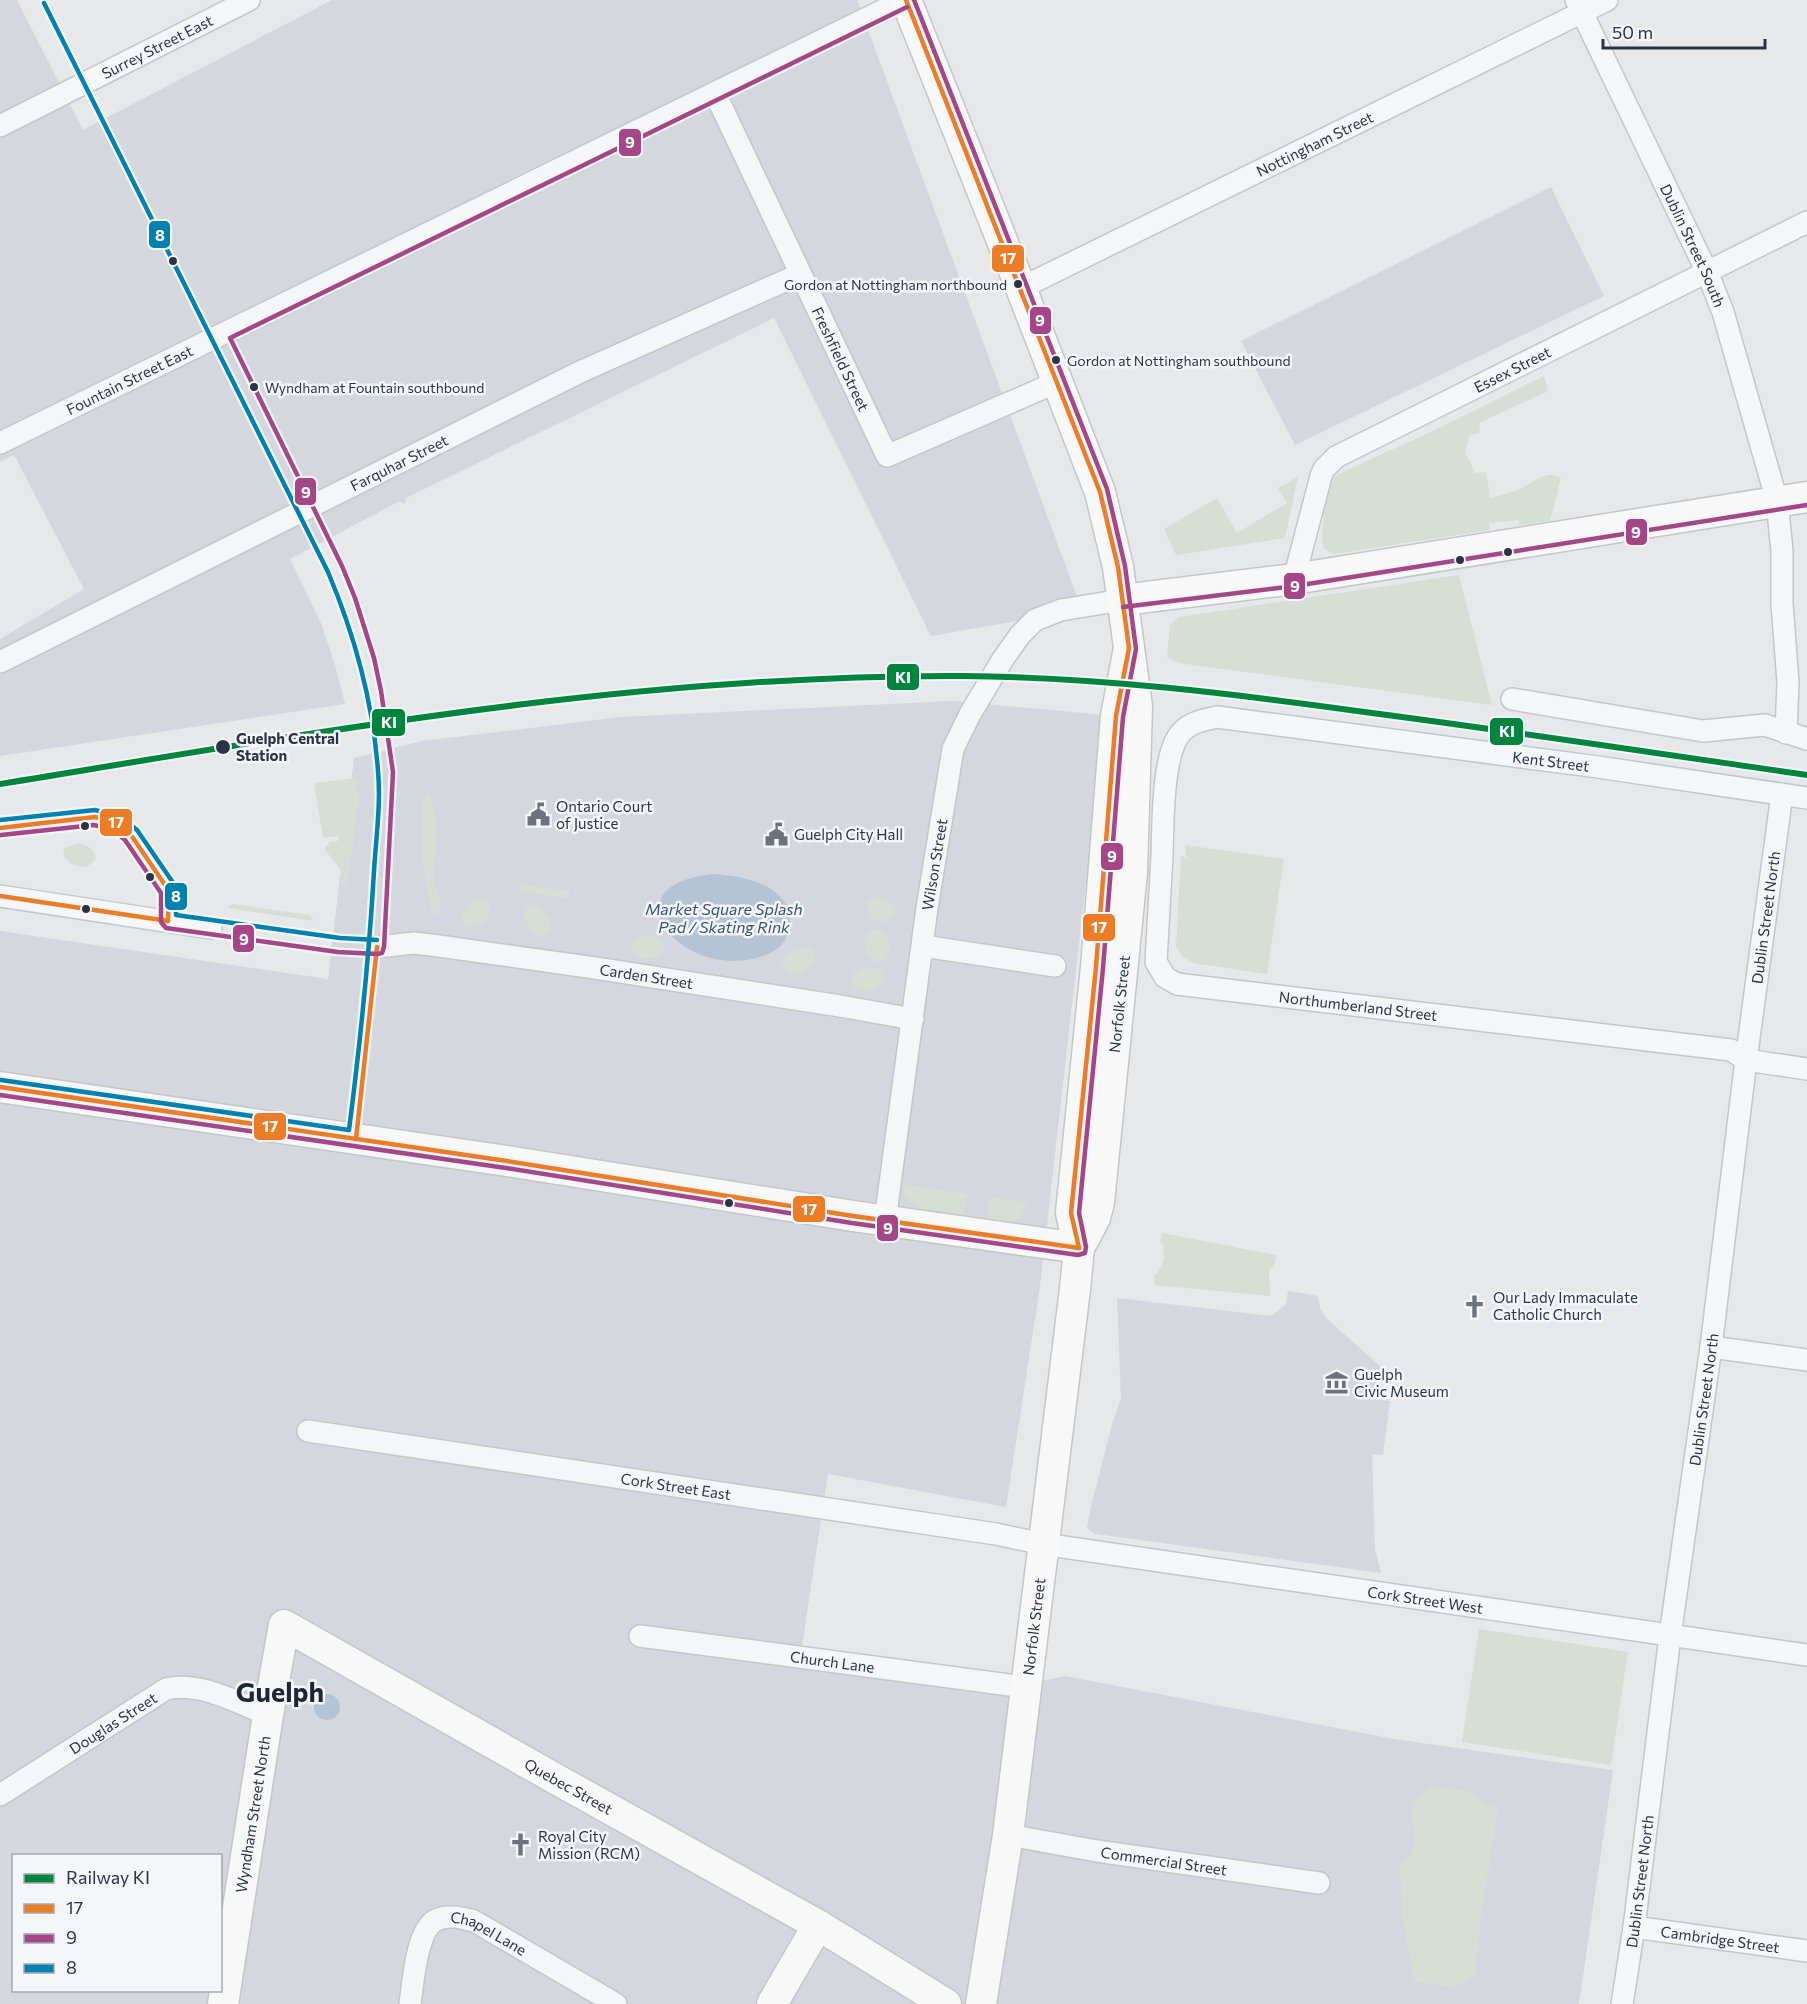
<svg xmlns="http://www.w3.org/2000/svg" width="1807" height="2004" font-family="Commissioner,sans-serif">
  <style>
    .built { fill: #d4d7dd; fill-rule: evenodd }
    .green { fill: #d6ded6 }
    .water { fill: #b4c4d5 }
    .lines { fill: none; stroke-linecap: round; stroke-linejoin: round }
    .street-casing { stroke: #c4c6c8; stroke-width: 24 }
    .secondary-casing { stroke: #c4c6c8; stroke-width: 33 }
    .street { stroke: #f5f6f7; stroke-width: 21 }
    .secondary { stroke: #f8f8f8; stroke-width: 30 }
    .bus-1-casing { stroke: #f4f6f9; stroke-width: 9 }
    .bus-2-casing { stroke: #f4f6f9; stroke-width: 9 }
    .bus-3-casing { stroke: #f4f6f9; stroke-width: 9 }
    .bus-1 { stroke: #ed7c27; stroke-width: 4.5 }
    .bus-2 { stroke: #a54686; stroke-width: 4.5 }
    .bus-3 { stroke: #0082b1; stroke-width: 4.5 }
    .rail-1-casing { stroke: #f4f6f9; stroke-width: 10 }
    .rail-1 { stroke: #00853f; stroke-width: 6 }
    .bus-dot { fill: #2b3445; stroke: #f4f6f9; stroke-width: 2 }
    .labels { text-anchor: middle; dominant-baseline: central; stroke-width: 5; stroke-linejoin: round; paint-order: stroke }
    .bus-label { font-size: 14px; fill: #2b3445; stroke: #f4f6f9; text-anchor: start }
    .street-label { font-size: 15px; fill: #2b3445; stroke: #f4f6f9 }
    .stop-label { font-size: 15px; font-weight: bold; fill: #2b3445; stroke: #f4f6f9; text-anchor: start }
    .poi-label { font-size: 15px; fill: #2b3445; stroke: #f4f6f9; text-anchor: start }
    .water-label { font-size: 16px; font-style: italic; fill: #34527a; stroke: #f4f6f9 }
    .town-label { font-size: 27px; font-weight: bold; fill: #1d2536; stroke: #f4f6f9 }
    .line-badge { stroke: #f4f6f9; stroke-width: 2 }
    .badge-label { font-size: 16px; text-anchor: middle; font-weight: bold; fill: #fff }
  </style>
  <rect width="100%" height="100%" fill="#e6e8ea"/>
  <g class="built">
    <polygon points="0,0 17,0 83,130 332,0 857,0 1082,610 931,636 774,318 406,498 405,504 400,501 290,559 321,623 335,665 345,704 0,756 0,639 84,589 14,455 0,462"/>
    <polygon points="1551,187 1604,296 1295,445 1241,341"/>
    <path d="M 952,701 L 1105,715 L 1040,1286 L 1006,1507 L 828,1474 L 799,1666 L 982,1694 L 1065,1676 L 1394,1739 L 1613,1770 L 1579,2004 L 0,2004 L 0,931 L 328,979 L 354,758 L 422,741 L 621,717 ZM 14,1856 L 220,1856 L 220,1990 L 14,1990 Z"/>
    <polygon points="1288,1291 1318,1296 1320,1308 1326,1318 1382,1368 1376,1399 1390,1401 1383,1455 1372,1454 1375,1549 1381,1573 1096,1534 1090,1531 1087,1527 1091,1506 1113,1421 1121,1399 1117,1298 1272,1316 1286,1304"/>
  </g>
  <g class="green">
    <path d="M 1544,376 L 1548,391 L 1479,423 L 1480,433 L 1470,435 L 1465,452 L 1475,473 L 1486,472 L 1490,498 C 1499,495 1508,494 1517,490 C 1531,485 1546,468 1561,478 L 1550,521 L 1519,525 L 1519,520 L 1489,523 L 1490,530 L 1333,554 L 1324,548 L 1322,540 C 1324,519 1322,490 1338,474 L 1431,432 Z"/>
    <polygon points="1298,477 1285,538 1176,555 1164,529 1217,498 1237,533 1287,503 1278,488"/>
    <polygon points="1459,575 1492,705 1178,663 1167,657 1170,625 1179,617"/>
    <polygon points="356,778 358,801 346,893 340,869 326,851 325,846 329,845 329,842 338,841 338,836 323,838 314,783"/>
    <polygon points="428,791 436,816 437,835 433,879 441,903 439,915 433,914 423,867 422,805"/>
    <path d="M 79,843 C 88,845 94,849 96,858 C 88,872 74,868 64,857 L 63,851 L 66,847 Z"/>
    <polygon points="1185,845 1284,859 1267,974 1193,963 1184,958 1176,947 1181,856 1186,858"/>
    <polygon points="519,884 569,891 568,898 522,892 518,888"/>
    <path d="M 876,897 L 886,899 L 896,908 L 897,913 L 893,919 L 882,922 C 872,918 866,914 867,903 Z"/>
    <path d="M 481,898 L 487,900 C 494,911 489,918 479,925 L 466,926 C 455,913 468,901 481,898 Z"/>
    <polygon points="233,904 309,915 314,921 227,908"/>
    <path d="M 535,905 C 546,911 559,929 543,937 L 532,933 L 524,918 L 526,909 Z"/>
    <path d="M 873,929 C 889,932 892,945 887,958 L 880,962 L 873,961 C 864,951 859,937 873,929 Z"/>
    <path d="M 649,934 L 662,941 L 665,947 C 658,963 636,962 631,946 C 635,937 640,936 649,934 Z"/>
    <polygon points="800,948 810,949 815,952 814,964 801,973 787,972 782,962 786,954"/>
    <path d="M 864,967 L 879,969 L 883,972 L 884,980 C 878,991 864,995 853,987 L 852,975 Z"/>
    <path d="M 901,1184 L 968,1194 L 961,1219 C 939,1213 906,1212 901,1184 Z"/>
    <path d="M 988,1197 L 1026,1202 C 1024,1214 1018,1220 1008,1225 L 989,1222 Z"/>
    <polygon points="1162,1233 1276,1255 1276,1261 1269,1272 1270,1296 1154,1285 1155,1274 1157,1274 1164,1260 1163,1244 1160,1243"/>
    <polygon points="1479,1629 1628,1652 1611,1765 1462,1742"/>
    <path d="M 1434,1786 L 1469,1791 L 1486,1804 L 1498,1808 L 1481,1915 L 1475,1976 L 1454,1988 L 1414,1981 L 1402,1913 L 1400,1866 C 1404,1861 1410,1858 1412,1852 C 1424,1819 1391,1812 1434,1786 Z"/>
  </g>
  <g class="water">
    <path d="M 715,874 C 746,876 796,887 789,928 C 787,943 777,951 763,956 C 681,984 602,883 715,874 Z"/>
    <circle cx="327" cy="1707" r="13"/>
  </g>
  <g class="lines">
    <defs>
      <g id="street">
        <path id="s1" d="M 1576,0 L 1707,272 L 1723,312 L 1777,501 L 1782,551 L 1782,604 L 1788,682 L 1786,733"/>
        <path id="s2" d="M 715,93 L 887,456 L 1057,382"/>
        <path id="s3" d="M 0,126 L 249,0"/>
        <path id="s4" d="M 1021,288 L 1607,0"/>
        <path id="s5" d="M 0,443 L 904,0"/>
        <path id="s6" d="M 1294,579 L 1321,476 L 1324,469 L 1336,457 L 1807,222"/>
        <path id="s7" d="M 0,662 L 580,372 L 800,274"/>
        <polyline points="1512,699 1703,731 1765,725 1807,739"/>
        <path id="s8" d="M 1807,798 L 1598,767 L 1217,717 C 1204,720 1189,722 1180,734 C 1162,756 1163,826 1162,856 C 1160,891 1158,927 1156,962 L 1165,977 L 1177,984 L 1731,1050 L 1746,1060 L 1807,1069"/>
        <polyline points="0,896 211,928"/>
        <polyline points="923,946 1055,966"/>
        <path id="s9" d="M 377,947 L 414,943 L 439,946 L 595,968 L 834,1005 L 913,1019"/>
        <path id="s10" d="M 885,1221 L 927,908 L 953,749 L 970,714 L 1003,659 L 1020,635 L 1035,620 L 1061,610 L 1122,600"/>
        <polyline points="1711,1347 1807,1360"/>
        <path id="s11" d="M 308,1431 L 996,1534 L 1043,1544 L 1807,1655"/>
        <path id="s12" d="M 640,1636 L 1025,1687"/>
        <path id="s13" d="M 0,1795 L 166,1689 C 200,1681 238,1703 268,1715"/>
        <path id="s14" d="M 1008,1835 L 1097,1851 L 1319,1883"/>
        <path id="s15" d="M 1634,1927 L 1807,1951"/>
        <path id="s16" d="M 410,2004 C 413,1984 416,1930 436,1920 C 448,1914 462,1918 474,1921 L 616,2004"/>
        <path id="s17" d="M 1622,2004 L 1634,1927 L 1670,1636 L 1711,1347 L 1746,1060 L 1782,794"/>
      </g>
      <g id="secondary">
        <polyline points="906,0 1021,288 1100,492 1118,567 1137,706 1132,872 1099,1202 1095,1218 1079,1248"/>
        <polyline points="1122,600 1294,579 1807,497"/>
        <polyline points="0,1087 507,1161 853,1216 1079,1248"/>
        <path id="s18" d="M 223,2004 L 268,1715 L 284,1625 L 554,1778 L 818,1925 L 946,2004"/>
        <polyline points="772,2004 818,1925"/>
        <path id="s19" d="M 981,2004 L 1008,1835 L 1075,1289 L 1079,1248 L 1071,1213 L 1096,967 L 1116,716 L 1129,648"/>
      </g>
    </defs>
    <use href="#street" class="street-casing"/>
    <use href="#secondary" class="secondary-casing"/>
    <use href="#street" class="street"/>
    <use href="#secondary" class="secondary"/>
    <defs>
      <g id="bus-1">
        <polyline points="906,0 1100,492 1118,567 1129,648 1116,716 1096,967 1071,1213 1079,1248"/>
        <polyline points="0,828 95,817 117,823 131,835 169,891 168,921"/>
        <polyline points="0,896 168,921"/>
        <polyline points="0,1087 507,1161 853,1216 1079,1248"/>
        <polyline points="356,1139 377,947"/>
      </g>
      <g id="bus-2">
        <polyline points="1123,607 1295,586 1807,505"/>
        <polyline points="1,835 94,825 113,830 125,840 161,893 161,922 166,928 338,952 377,954 382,953 384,947 393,772 381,691 374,658 355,598 342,566 230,338 907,7"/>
        <polyline points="0,1095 506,1168 852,1223 1078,1255 1085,1253 1086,1247 1079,1213 1103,968 1123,717 1136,649 1125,566 1107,489 914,0"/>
      </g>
      <g id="bus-3">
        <polyline points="0,820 95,810 121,817 137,830 176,887 176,915 340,938 377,940"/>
        <path d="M 1,1080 L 349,1130 C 360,1044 369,958 374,871 C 376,838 381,804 378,771 C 373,702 355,636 328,572 L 44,3"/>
      </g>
    </defs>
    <use href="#bus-1" class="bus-1-casing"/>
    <use href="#bus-2" class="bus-2-casing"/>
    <use href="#bus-3" class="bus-3-casing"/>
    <use href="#bus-1" class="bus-1"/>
    <use href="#bus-2" class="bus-2"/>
    <use href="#bus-3" class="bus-3"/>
    <defs>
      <path id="rail-1" d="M 0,784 C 319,732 638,674 963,676 C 1100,677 1236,694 1372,713 C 1517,732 1662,754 1807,775"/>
    </defs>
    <use href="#rail-1" class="rail-1-casing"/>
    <use href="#rail-1" class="rail-1"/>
  </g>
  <defs>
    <symbol id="civic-bare" viewBox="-9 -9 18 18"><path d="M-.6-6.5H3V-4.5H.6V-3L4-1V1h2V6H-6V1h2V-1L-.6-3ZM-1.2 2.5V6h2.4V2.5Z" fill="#6c737f" stroke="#f4f6f9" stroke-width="2.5" paint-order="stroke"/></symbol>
    <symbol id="church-bare" viewBox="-9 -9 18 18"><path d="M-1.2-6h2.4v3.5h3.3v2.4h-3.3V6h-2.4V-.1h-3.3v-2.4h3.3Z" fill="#6c737f" stroke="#f4f6f9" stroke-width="2.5" paint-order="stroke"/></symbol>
    <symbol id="museum-bare" viewBox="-9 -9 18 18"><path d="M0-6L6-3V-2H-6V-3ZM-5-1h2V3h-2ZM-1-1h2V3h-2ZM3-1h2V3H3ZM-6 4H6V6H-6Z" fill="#6c737f" stroke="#f4f6f9" stroke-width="2.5" paint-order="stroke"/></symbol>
  </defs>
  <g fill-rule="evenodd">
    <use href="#civic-bare" x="522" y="798" width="33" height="33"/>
    <use href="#civic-bare" x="760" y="818" width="33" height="33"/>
    <use href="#church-bare" x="1458" y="1290" width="33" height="33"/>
    <use href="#museum-bare" x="1320" y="1366" width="33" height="33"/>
    <use href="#church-bare" x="504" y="1828" width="33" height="33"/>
  </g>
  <g class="bus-dot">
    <circle cx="173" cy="261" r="5"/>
    <circle cx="1018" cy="284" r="5"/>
    <circle cx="1056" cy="360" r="5"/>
    <circle cx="254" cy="387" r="5"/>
    <circle cx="1508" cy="552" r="5"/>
    <circle cx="1460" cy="560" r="5"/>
    <circle cx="223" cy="747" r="8"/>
    <circle cx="85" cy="826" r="5"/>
    <circle cx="150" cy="877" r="5"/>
    <circle cx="86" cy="909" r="5"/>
    <circle cx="729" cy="1203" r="5"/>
  </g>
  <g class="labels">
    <g class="bus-label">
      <text x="1007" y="284" text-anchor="end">Gordon at Nottingham northbound</text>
      <text x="1067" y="360">Gordon at Nottingham southbound</text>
      <text x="265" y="387">Wyndham at Fountain southbound</text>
    </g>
    <g class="street-label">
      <text stroke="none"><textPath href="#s3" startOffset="176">Surrey Street East</textPath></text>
      <text stroke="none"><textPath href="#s4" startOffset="327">Nottingham Street</textPath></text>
      <text stroke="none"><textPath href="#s1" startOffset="272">Dublin Street South</textPath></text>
      <text stroke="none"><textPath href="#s2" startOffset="294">Freshfield Street</textPath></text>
      <text stroke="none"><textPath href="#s6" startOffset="328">Essex Street</textPath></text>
      <text stroke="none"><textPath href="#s5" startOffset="144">Fountain Street East</textPath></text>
      <text stroke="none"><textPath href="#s7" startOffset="446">Farquhar Street</textPath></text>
      <text transform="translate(1551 761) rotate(7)">Kent Street</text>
      <text stroke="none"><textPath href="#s10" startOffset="360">Wilson Street</textPath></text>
      <text stroke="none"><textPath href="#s17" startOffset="1096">Dublin Street North</textPath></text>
      <text stroke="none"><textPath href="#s9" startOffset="272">Carden Street</textPath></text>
      <text transform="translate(1119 1004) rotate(-84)">Norfolk Street</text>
      <text stroke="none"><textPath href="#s8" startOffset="1082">Northumberland Street</textPath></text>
      <text stroke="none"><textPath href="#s17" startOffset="610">Dublin Street North</textPath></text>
      <text stroke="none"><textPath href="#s11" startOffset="372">Cork Street East</textPath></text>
      <text stroke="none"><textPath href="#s11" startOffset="1130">Cork Street West</textPath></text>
      <text stroke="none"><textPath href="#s19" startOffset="381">Norfolk Street</textPath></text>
      <text stroke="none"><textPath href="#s12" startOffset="194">Church Lane</textPath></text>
      <text stroke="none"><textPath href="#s13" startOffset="134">Douglas Street</textPath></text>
      <text stroke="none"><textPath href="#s18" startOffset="711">Quebec Street</textPath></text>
      <text stroke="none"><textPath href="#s18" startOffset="192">Wyndham Street North</textPath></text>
      <text stroke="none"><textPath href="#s14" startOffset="158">Commercial Street</textPath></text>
      <text stroke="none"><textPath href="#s17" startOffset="124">Dublin Street North</textPath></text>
      <text stroke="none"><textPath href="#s16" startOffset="147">Chapel Lane</textPath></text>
      <text stroke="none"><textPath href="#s15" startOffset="87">Cambridge Street</textPath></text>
    </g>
    <g class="stop-label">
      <text x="236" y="738">Guelph Central<tspan x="236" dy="17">Station</tspan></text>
    </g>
    <g class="poi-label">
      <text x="556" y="806">Ontario Court<tspan x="556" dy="17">of Justice</tspan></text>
      <text x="794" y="834">Guelph City Hall</text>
      <text x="1493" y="1297">Our Lady Immaculate<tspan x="1493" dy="17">Catholic Church</tspan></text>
      <text x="1354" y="1374">Guelph<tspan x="1354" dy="17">Civic Museum</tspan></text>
      <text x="538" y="1836">Royal City<tspan x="538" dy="17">Mission (RCM)</tspan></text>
    </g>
    <g class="water-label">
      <text x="724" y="908">Market Square Splash<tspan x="724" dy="18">Pad / Skating Rink</tspan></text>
    </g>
    <g class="town-label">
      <text x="280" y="1691">Guelph</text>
    </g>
  </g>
  <g class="line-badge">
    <rect x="618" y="128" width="24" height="29" rx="6" fill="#a54686"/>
    <rect x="148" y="220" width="23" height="29" rx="6" fill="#0082b1"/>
    <rect x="991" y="244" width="34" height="29" rx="6" fill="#ed7c27"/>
    <rect x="1029" y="306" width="23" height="29" rx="6" fill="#a54686"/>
    <rect x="294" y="477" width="23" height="29" rx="6" fill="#a54686"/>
    <rect x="1625" y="518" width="23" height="28" rx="6" fill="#a54686"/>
    <rect x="1283" y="572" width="23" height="28" rx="6" fill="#a54686"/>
    <rect x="886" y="663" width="34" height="28" rx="6" fill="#00853f"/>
    <rect x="371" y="708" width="35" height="29" rx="6" fill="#00853f"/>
    <rect x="1489" y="717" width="35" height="29" rx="6" fill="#00853f"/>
    <rect x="99" y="808" width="34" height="29" rx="6" fill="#ed7c27"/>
    <rect x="1100" y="842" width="24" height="29" rx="6" fill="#a54686"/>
    <rect x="164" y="882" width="24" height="29" rx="6" fill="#0082b1"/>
    <rect x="1082" y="913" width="34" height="29" rx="6" fill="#ed7c27"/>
    <rect x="232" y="924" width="23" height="29" rx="6" fill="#a54686"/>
    <rect x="253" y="1112" width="34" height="29" rx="6" fill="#ed7c27"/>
    <rect x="792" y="1195" width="34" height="28" rx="6" fill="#ed7c27"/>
    <rect x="876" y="1214" width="23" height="28" rx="6" fill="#a54686"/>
  </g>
  <g class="badge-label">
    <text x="630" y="148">9</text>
    <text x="160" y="241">8</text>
    <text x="1008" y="264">17</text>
    <text x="1040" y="326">9</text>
    <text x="306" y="498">9</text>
    <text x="1636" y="538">9</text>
    <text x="1295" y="592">9</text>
    <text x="903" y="683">KI</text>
    <text x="389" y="728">KI</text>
    <text x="1507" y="737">KI</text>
    <text x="116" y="828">17</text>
    <text x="1112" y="862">9</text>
    <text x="176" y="902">8</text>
    <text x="1099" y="933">17</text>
    <text x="244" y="945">9</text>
    <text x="270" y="1132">17</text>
    <text x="809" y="1215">17</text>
    <text x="888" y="1234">9</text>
  </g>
  <rect x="12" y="1854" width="210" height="138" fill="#f4f6f9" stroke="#a4a8b1" stroke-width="1.5"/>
  <rect x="24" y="1874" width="30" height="9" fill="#00853f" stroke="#a4a8b1" stroke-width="1.5"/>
  <text x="66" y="1884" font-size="18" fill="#2b3445">Railway KI</text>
  <rect x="24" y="1904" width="30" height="9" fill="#ed7c27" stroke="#a4a8b1" stroke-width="1.5"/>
  <text x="66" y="1914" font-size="18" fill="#2b3445">17</text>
  <rect x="24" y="1934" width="30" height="9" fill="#a54686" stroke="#a4a8b1" stroke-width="1.5"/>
  <text x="66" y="1944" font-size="18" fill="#2b3445">9</text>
  <rect x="24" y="1964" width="30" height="9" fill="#0082b1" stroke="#a4a8b1" stroke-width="1.5"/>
  <text x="66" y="1974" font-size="18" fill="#2b3445">8</text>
  <path d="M1603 39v9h162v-9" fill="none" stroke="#2b3445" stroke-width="3"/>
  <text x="1612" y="39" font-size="18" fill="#2b3445" stroke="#f4f6f9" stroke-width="4.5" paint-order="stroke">50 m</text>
</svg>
